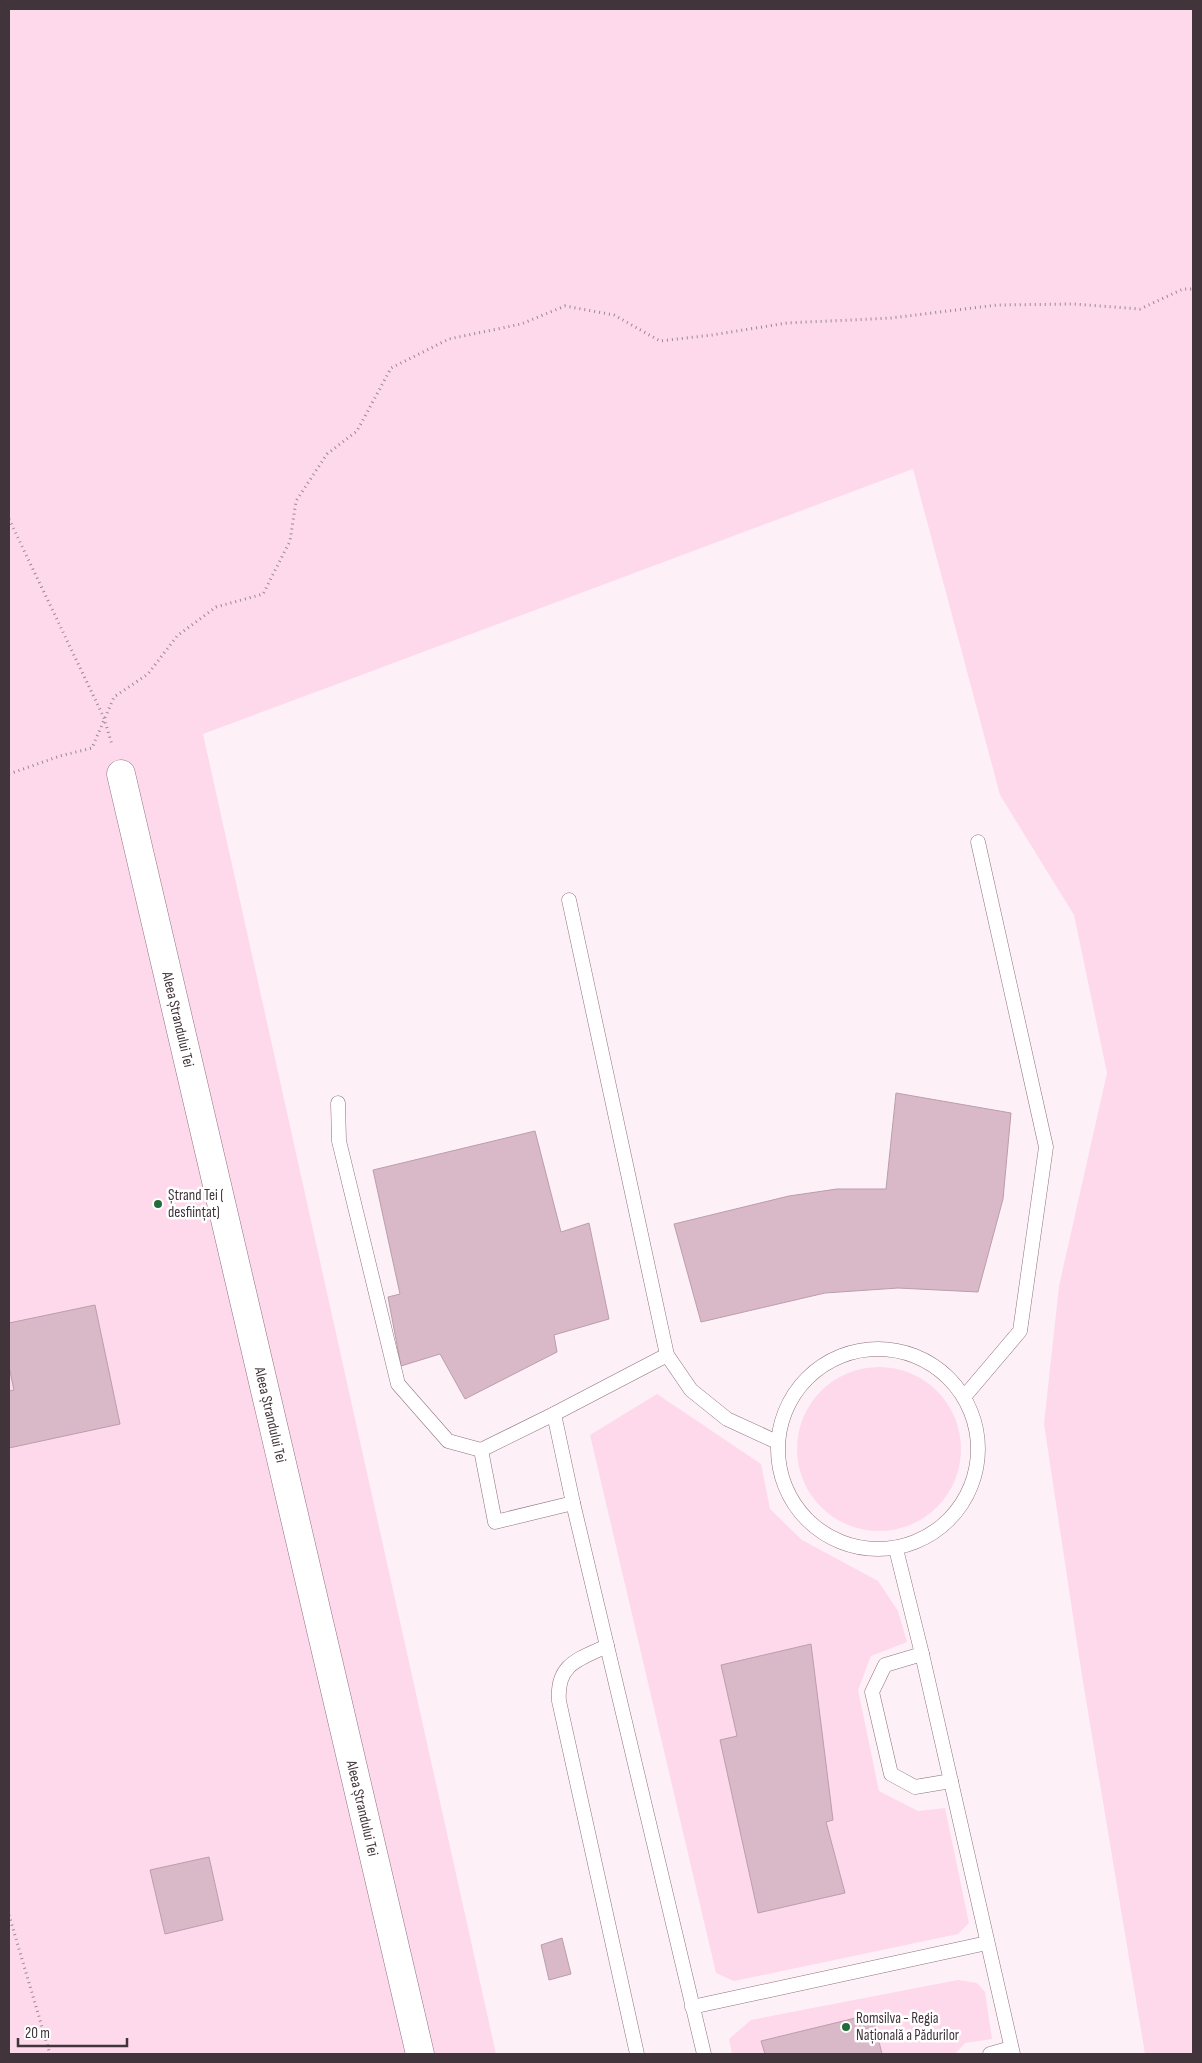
<svg xmlns="http://www.w3.org/2000/svg" width="1202" height="2063" font-family="'Sofia Sans Condensed',sans-serif">
  <style>
    .green { fill: #fed9eb }
    .building { fill: #d9b9c8; stroke: #bc9dac }
    .lines { fill: none; stroke-linecap: round; stroke-linejoin: round }
    .lane-casing { stroke: #8e717f; stroke-width: 15 }
    .street-casing { stroke: #8e717f; stroke-width: 29 }
    .path { stroke: #988a91; stroke-width: 3; stroke-dasharray: 1 4; stroke-linecap: butt }
    .lane { stroke: #fff; stroke-width: 14 }
    .street { stroke: #fff; stroke-width: 28 }
    .poi-dot { fill: #226c3a; stroke: #fff; stroke-width: 2 }
    .labels { text-anchor: middle; dominant-baseline: central; stroke-width: 5; stroke-linejoin: round; paint-order: stroke }
    .street-label { font-size: 15px; fill: #41343a; stroke: #fff }
    .poi-label { font-size: 15px; fill: #41343a; stroke: #fff; text-anchor: start }
  </style>
  <rect width="100%" height="100%" fill="#fef0f7"/>
  <g class="green">
    <polygon points="9,9 1193,9 1193,2054 1145,2054 1082,1676 1044,1424 1059,1286 1107,1073 1074,915 1000,795 913,469 203,734 496,2054 9,2054"/>
    <circle cx="879" cy="1449" r="82"/>
    <polygon points="657,1394 761,1464 770,1509 802,1540 878,1581 898,1611 907,1642 871,1656 858,1690 879,1791 918,1811 945,1808 969,1923 958,1934 734,1981 716,1973 590,1435"/>
    <polygon points="958,1980 977,1983 985,1992 992,2039 965,2043 955,2054 732,2054 729,2039 751,2020"/>
  </g>
  <g class="building">
    <polygon points="896,1093 1011,1113 1003,1199 978,1292 898,1288 825,1293 701,1322 674,1224 789,1196 837,1189 886,1189"/>
    <polygon points="535,1131 561,1232 589,1223 609,1319 554,1335 557,1352 465,1399 440,1354 401,1366 388,1297 400,1294 373,1170"/>
    <polygon points="95,1305 120,1424 9,1448 9,1391 14,1390 9,1367 9,1323"/>
    <polygon points="811,1644 833,1820 826,1822 845,1893 758,1913 720,1740 737,1736 721,1665"/>
    <polygon points="209,1857 223,1920 165,1934 150,1870"/>
    <polygon points="562,1938 571,1974 549,1980 541,1945"/>
    <polygon points="872,2014 882,2054 765,2054 761,2041"/>
  </g>
  <g class="lines">
    <defs>
      <g id="lane">
        <polyline points="569,900 667,1355 691,1390 727,1419 777,1442"/>
        <polyline points="338,1103 339,1141 398,1384 448,1441 481,1450 554,1414 667,1355"/>
        <circle cx="878" cy="1449" r="100"/>
        <polyline points="964,1397 1020,1331 1046,1147 978,842"/>
        <polyline points="554,1414 573,1503 704,2054"/>
        <polyline points="481,1450 495,1522 573,1503"/>
        <polyline points="896,1549 922,1654 1013,2054"/>
        <path d="M 607,1646 C 579,1659 556,1664 559,1701 L 637,2054"/>
        <polyline points="922,1654 885,1665 872,1692 891,1774 915,1787 951,1781"/>
        <polyline points="692,2007 987,1943"/>
        <polyline points="990,2054 1011,2048"/>
      </g>
      <g id="street">
        <path id="s1" d="M 121,774 L 420,2054"/>
      </g>
    </defs>
    <use href="#lane" class="lane-casing"/>
    <use href="#street" class="street-casing"/>
    <g class="path">
      <polyline points="9,519 104,718 112,745"/>
      <polyline points="9,774 60,756 92,748 114,697 148,674 177,636 216,607 263,594 290,541 296,501 327,454 357,431 391,368 449,339 521,324 565,306 614,315 660,341 712,335 787,323 891,318 997,305 1074,304 1140,309 1183,289 1193,289"/>
      <polyline points="9,1915 50,2054"/>
    </g>
    <use href="#lane" class="lane"/>
    <use href="#street" class="street"/>
  </g>
  <g class="poi-dot">
    <circle cx="158" cy="1204" r="5"/>
    <circle cx="846" cy="2027" r="5"/>
  </g>
  <g class="labels">
    <g class="street-label">
      <text stroke="none"><textPath href="#s1" startOffset="252">Aleea Ștrandului Tei</textPath></text>
      <text stroke="none"><textPath href="#s1" startOffset="658">Aleea Ștrandului Tei</textPath></text>
      <text stroke="none"><textPath href="#s1" startOffset="1062">Aleea Ștrandului Tei</textPath></text>
    </g>
    <g class="poi-label">
      <text x="168" y="1195">Ștrand Tei (<tspan x="168" dy="17">desființat)</tspan></text>
      <text x="856" y="2018">Romsilva - Regia<tspan x="856" dy="17">Națională a Pădurilor</tspan></text>
    </g>
  </g>
  <rect width="1202" height="2063" fill="none" stroke="#41343a" stroke-width="20"/>
  <path d="M18 2038v8h109v-8" fill="none" stroke="#41343a" stroke-width="2.5"/>
  <text x="25" y="2038" font-size="15" fill="#41343a" stroke="#ffffff" stroke-width="4" paint-order="stroke">20 m</text>
</svg>
